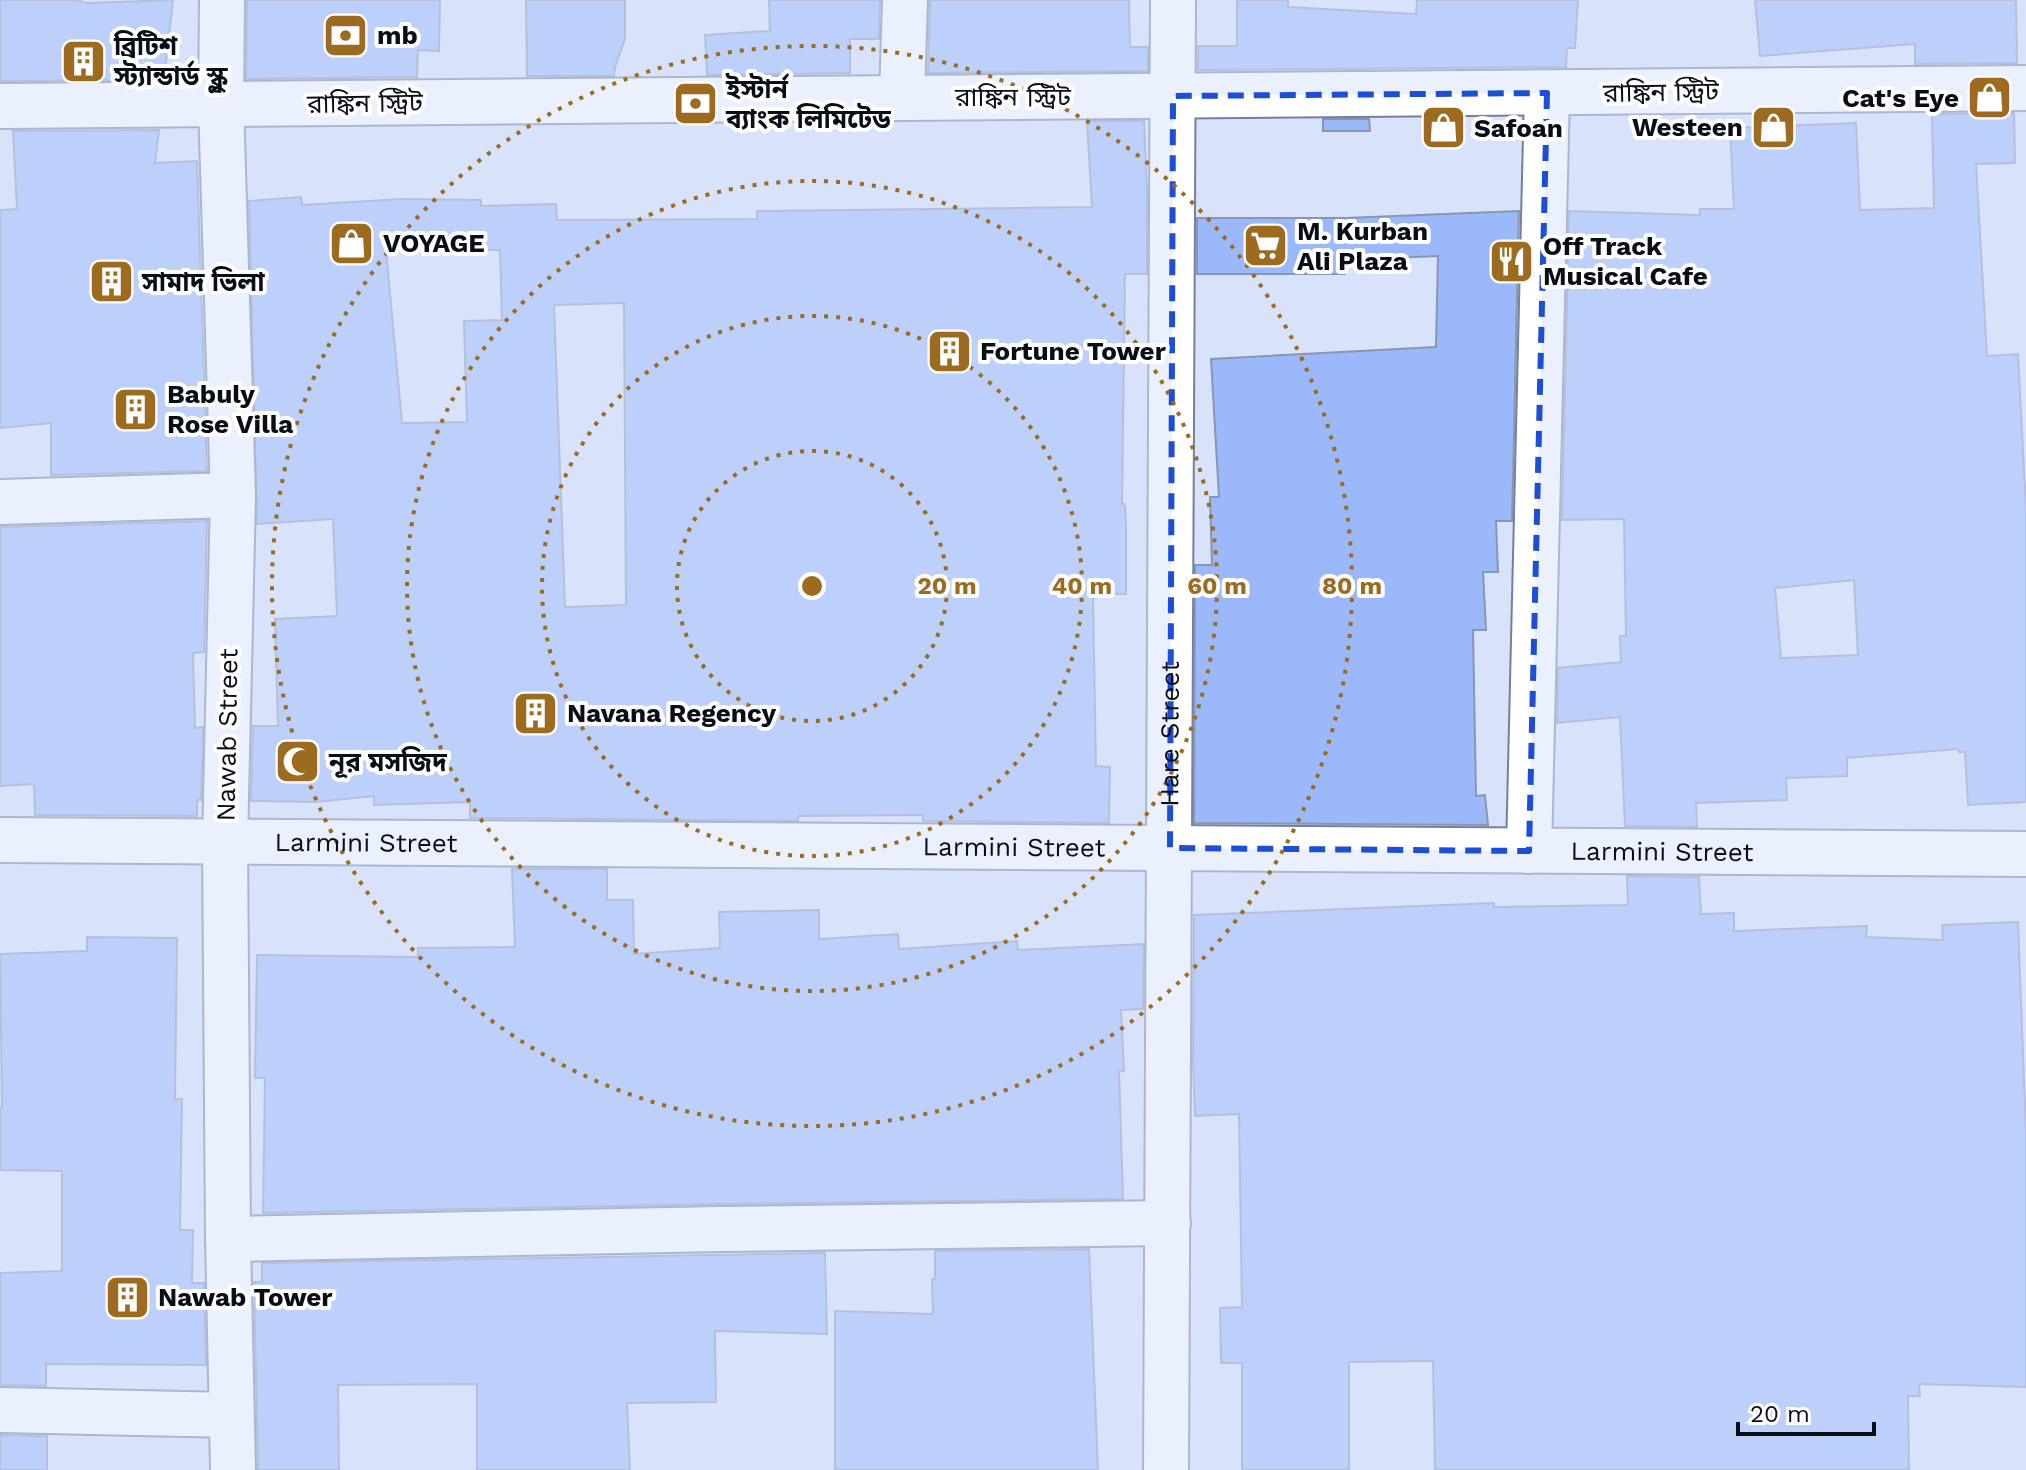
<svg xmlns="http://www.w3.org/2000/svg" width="2026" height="1470" font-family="'Work Sans','Noto Sans Bengali',sans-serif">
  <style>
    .building { fill: #9bb8fb; stroke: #8996b1; stroke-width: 2; fill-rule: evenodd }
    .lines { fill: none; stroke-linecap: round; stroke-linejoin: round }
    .minor-casing { stroke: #74809b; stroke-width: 48 }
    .minor { stroke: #fff; stroke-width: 44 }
    .marked { fill: none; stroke: #1d4ed8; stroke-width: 6; stroke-dasharray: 16 10; stroke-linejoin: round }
    .ring { fill: none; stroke: #9d6b20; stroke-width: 4; stroke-dasharray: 4 8 }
    .labels { text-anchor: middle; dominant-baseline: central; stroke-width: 8; stroke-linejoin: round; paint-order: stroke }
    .poi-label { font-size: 26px; font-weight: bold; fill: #090d16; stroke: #fff; text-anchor: start }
    .street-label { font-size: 26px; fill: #090d16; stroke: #fff }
    .centre { fill: #9d6b20; stroke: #fff; stroke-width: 4 }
    .ring-label { font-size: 24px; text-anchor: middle; font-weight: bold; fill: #9d6b20; stroke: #fff; stroke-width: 8; stroke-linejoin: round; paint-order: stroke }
  </style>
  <rect width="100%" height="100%" fill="#d8e3fb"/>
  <g class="building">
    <polygon points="0,0 78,0 85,3 173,0 164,80 0,81"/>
    <polygon points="247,0 440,0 439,51 418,50 417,77 246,79"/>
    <polygon points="526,0 625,0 625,39 615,67 614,76 527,76"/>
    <polygon points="769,0 880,0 879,39 850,39 850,73 707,75 705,35 770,31"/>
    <polygon points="930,0 1129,0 1130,47 1148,47 1148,71 928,73"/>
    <polygon points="1237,0 1288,0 1288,7 1416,14 1417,0 1578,0 1575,48 1567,48 1566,67 1198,70 1198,46 1237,46"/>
    <polygon points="1755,0 2016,0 2017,63 1915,64 1915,44 1760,56"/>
    <path d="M 2014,113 L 2015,163 L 1976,164 L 1987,356 L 2018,354 L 2026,510 L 2026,802 L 1968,805 L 1965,752 L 1959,752 L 1958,749 L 1847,758 L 1847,776 L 1786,778 L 1787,800 L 1696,803 L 1697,827 L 1625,826 L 1620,717 L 1557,723 L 1558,668 L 1621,662 L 1620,636 L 1626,636 L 1624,519 L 1562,520 L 1569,211 L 1700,215 L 1700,209 L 1734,209 L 1730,128 L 1856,123 L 1860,210 L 1934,208 L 1932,114 ZM 1854,580 L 1858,655 L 1781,658 L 1775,588 Z"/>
    <polygon points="1323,119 1369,119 1370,131 1323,131"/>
    <path d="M 1087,121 L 1144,121 L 1147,189 L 1147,274 L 1125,274 L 1122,504 L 1125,504 L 1126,522 L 1126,594 L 1099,594 L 1099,597 L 1093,598 L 1096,766 L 1110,767 L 1109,823 L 923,821 L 923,815 L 798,816 L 798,821 L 470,818 L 470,802 L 374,805 L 374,796 L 316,802 L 251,801 L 253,726 L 278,726 L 275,619 L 337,616 L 333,519 L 257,524 L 249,201 L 301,197 L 302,205 L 402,199 L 481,200 L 481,206 L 556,204 L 557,220 L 757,219 L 757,211 L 1092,207 ZM 386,250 L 500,250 L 502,320 L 464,321 L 467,422 L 402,423 ZM 624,303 L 626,605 L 565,607 L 554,305 Z"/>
    <polygon points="159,130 155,163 197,161 207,471 51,475 51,423 0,428 0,210 17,209 13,131"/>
    <polygon points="1519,211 1512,521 1496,521 1498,572 1483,572 1486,630 1473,630 1476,796 1485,795 1488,825 1194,823 1195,565 1212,565 1210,497 1219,497 1211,359 1436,347 1438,256 1345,260 1345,274 1197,274 1197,218 1345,218"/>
    <polygon points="207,521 204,652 193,653 195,728 203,727 201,800 197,800 197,816 35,815 34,784 0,786 0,527"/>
    <polygon points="512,869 607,869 607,900 633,900 634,954 720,948 719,912 819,910 819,939 898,934 899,949 1017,941 1018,950 1144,944 1143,1009 1121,1010 1124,1071 1119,1071 1123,1199 720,1204 263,1213 265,1078 255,1078 257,955 418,957 418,948 515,947"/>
    <polygon points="1627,876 1699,877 1701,914 1734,913 1734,931 1867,926 1866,937 1943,940 1942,925 2018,922 2026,1134 2026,1387 1919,1384 1920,1396 1908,1396 1909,1470 1435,1470 1433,1361 1349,1362 1349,1470 1242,1470 1242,1363 1221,1363 1220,1308 1242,1307 1239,1114 1195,1116 1193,1061 1194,915 1494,903 1494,907 1628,905"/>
    <polygon points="87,937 177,938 175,1099 182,1099 180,1230 193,1230 192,1283 204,1283 206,1365 46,1364 46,1386 0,1385 0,1273 62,1271 62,1171 0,1170 0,1108 2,1108 0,954 87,951"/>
    <polygon points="1089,1249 1098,1470 835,1470 835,1311 933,1314 932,1279 935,1279 935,1251"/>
    <polygon points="825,1253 827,1334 715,1331 716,1402 627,1403 630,1470 477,1470 477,1384 338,1385 339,1470 258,1470 254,1282 262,1282 262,1263"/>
    <polygon points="0,1435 47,1436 47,1470 0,1470"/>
  </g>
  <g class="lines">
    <defs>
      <g id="minor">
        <polyline points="222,0 221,104 233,495 225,842 228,1239 233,1470"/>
        <polyline points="905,98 902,97 905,0"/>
        <polyline points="0,106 2026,88"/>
        <polyline points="0,502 233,495"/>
        <path id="s1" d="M 0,840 L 2026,854"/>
        <polyline points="1529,851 1547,93"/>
        <polyline points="228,1239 720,1229 1168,1223"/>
        <polyline points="0,1410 231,1415"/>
        <path id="s2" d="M 1166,1470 L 1173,0"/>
      </g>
    </defs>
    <use href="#minor" class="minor-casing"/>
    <use href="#minor" class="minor"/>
  </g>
  <path d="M0 0H2026V1470H0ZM 1547,93 L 1529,851 L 1170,848 L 1173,96 Z" fill="#d8e3fb" fill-opacity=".55" fill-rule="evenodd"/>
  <path class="marked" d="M 1547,93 L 1529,851 L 1170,848 L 1173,96 Z"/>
  <g class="ring">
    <circle cx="812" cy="586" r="135"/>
    <circle cx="812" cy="586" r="270"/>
    <circle cx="812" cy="586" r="405"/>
    <circle cx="812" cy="586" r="540"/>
  </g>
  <defs>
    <symbol id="bank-square" viewBox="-11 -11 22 22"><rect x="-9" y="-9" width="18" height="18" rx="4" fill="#9d6b20" stroke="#fff"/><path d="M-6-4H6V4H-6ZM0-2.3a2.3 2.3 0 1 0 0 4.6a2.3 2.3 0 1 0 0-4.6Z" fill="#fff"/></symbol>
    <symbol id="building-square" viewBox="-11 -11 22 22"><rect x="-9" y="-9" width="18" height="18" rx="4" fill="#9d6b20" stroke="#fff"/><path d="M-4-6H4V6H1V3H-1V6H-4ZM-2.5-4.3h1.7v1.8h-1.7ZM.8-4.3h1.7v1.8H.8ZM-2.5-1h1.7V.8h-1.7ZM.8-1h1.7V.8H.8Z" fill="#fff"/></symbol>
    <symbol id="shop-square" viewBox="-11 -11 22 22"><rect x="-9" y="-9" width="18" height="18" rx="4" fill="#9d6b20" stroke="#fff"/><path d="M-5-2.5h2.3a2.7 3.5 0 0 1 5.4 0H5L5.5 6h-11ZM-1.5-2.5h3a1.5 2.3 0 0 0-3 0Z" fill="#fff"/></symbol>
    <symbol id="supermarket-square" viewBox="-11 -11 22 22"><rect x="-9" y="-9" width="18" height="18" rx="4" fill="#9d6b20" stroke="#fff"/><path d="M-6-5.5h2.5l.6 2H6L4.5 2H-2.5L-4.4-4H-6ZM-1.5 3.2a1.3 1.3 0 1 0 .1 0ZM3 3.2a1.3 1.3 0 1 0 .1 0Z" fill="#fff"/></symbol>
    <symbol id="restaurant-square" viewBox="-11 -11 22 22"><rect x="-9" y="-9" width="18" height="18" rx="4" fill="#9d6b20" stroke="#fff"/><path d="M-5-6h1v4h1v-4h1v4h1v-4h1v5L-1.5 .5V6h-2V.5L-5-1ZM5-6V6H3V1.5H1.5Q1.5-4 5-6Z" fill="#fff"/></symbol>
    <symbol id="mosque-square" viewBox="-11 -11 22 22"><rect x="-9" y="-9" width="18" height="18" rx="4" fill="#9d6b20" stroke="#fff"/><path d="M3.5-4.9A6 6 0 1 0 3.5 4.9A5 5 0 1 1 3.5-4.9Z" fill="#fff"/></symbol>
  </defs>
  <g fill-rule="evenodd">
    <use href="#bank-square" x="320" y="10" width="51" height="51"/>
    <use href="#building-square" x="58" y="36" width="51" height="51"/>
    <use href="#shop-square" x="1964" y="72" width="51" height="51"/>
    <use href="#bank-square" x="670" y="78" width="51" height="51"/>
    <use href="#shop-square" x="1748" y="102" width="51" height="51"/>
    <use href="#shop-square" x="1418" y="102" width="51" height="51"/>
    <use href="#shop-square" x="326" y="218" width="51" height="51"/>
    <use href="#supermarket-square" x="1240" y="220" width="51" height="51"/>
    <use href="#restaurant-square" x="1486" y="236" width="51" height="51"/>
    <use href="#building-square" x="86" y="256" width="51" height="51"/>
    <use href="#building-square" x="924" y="326" width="51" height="51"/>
    <use href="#building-square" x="110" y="384" width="51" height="51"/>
    <use href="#building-square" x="510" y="688" width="51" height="51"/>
    <use href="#mosque-square" x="272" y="736" width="51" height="51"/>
    <use href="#building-square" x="102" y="1272" width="51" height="51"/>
  </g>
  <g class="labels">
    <g class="poi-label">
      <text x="377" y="35">mb</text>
      <text x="114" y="46">ব্রিটিশ<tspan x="114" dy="30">স্ট্যান্ডার্ড স্কুল</tspan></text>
      <text x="726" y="89">ইস্টার্ন<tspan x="726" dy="30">ব্যাংক লিমিটেড</tspan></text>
      <text x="1959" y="98" text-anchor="end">Cat's Eye</text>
      <text x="1743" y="127" text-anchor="end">Westeen</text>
      <text x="1474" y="128">Safoan</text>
      <text x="1297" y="231">M. Kurban<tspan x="1297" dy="30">Ali Plaza</tspan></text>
      <text x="383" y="243">VOYAGE</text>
      <text x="1543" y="246">Off Track<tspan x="1543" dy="30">Musical Cafe</tspan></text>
      <text x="142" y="282">সামাদ ভিলা</text>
      <text x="980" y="351">Fortune Tower</text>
      <text x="167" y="394">Babuly<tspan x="167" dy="30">Rose Villa</tspan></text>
      <text x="567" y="713">Navana Regency</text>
      <text x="329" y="762">নূর মসজিদ</text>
      <text x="158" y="1297">Nawab Tower</text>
    </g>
    <g class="street-label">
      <text transform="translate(1661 92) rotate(-1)">রাঙ্কিন স্ট্রিট</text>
      <text x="1013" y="97">রাঙ্কিন স্ট্রিট</text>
      <text transform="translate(365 103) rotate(-1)">রাঙ্কিন স্ট্রিট</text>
      <text transform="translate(227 735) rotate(-89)">Nawab Street</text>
      <text stroke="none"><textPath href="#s2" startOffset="736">Hare Street</textPath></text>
      <text stroke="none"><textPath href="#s1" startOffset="366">Larmini Street</textPath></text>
      <text stroke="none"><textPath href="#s1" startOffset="1014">Larmini Street</textPath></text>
      <text stroke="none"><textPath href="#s1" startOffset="1662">Larmini Street</textPath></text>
    </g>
  </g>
  <circle cx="812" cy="586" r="12" class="centre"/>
  <g class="ring-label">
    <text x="947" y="594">20 m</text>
    <text x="1082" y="594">40 m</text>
    <text x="1217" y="594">60 m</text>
    <text x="1352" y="594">80 m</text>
  </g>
  <path d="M1738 1422v12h136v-12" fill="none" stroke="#090d16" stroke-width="4"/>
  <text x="1750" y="1422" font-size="24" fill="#090d16" stroke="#ffffff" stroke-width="6" paint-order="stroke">20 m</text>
</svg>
